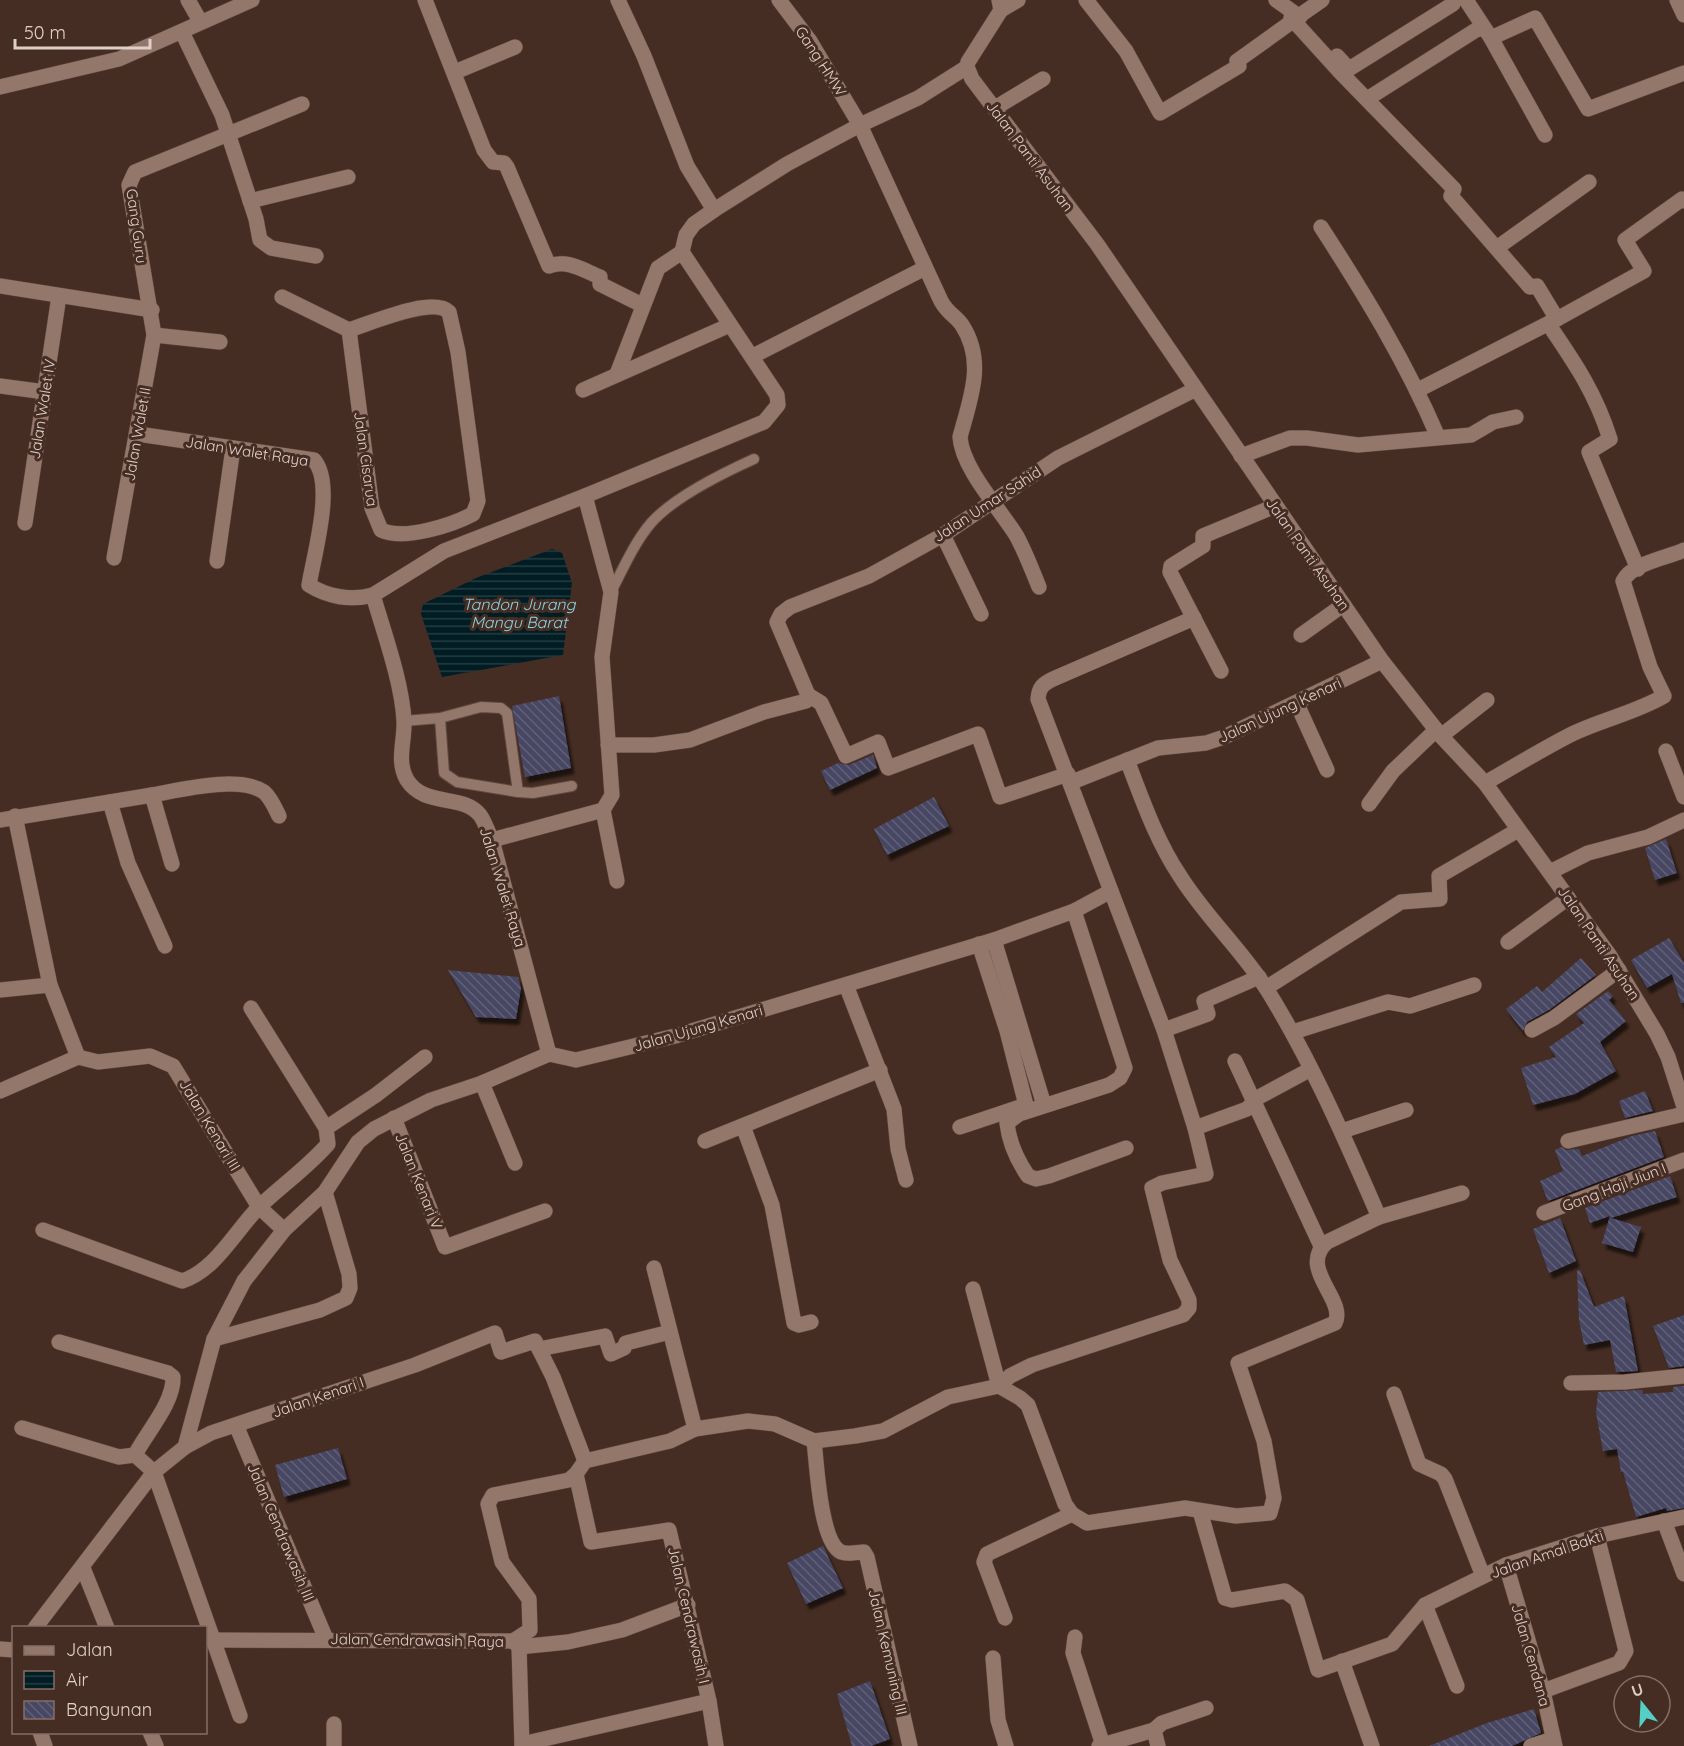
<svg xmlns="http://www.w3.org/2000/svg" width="1684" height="1746" font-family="Quicksand,sans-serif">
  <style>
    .water { fill: url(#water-rules) }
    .building { fill: url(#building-back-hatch); filter: url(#shadow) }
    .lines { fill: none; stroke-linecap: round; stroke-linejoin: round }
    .lane-casing { stroke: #5e4941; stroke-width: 12 }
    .street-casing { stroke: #5e4941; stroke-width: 16 }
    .secondary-casing { stroke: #5e4941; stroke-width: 16 }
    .lane { stroke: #94776b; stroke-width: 10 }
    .street { stroke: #94776b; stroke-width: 15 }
    .secondary { stroke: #94776b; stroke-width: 15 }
    .labels { text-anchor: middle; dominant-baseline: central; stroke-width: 6; stroke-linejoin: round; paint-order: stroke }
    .street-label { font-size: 15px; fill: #e0cfc9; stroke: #462d23 }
    .water-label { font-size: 16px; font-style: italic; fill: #88d4e5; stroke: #462d23 }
  </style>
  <defs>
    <pattern id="water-rules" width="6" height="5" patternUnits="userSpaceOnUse" patternTransform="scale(1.5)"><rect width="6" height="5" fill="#001d23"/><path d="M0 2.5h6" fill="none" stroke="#253d42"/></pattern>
    <pattern id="building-back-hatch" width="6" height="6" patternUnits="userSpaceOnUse" patternTransform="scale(1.5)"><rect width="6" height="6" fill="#474663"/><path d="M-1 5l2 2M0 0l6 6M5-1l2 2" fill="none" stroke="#616078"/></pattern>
    <filter id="shadow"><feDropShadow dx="3.5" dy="6" stdDeviation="1.5" flood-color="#0009"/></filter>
  </defs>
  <rect width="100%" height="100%" fill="#462d23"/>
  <polygon class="water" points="552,549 562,553 572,583 563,655 442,677 421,614 423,604 476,578"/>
  <g class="building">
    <polygon points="559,696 571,768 525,777 512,706"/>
    <polygon points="873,755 877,768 830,790 821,771 838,763 849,765"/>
    <polygon points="934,797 949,826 887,855 874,829"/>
    <polygon points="1666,839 1677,873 1655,880 1645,848"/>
    <polygon points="1669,938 1684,963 1684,1003 1681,1003 1672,974 1647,988 1631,960"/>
    <polygon points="1581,958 1596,975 1549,1010 1527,1022 1523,1031 1506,1009 1537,986 1542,992"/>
    <polygon points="448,970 518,977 521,988 516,1019 476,1017"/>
    <polygon points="1608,991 1613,996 1609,1000 1626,1021 1600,1042 1616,1071 1575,1094 1533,1105 1521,1068 1556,1057 1549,1047 1584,1023 1576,1014"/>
    <polygon points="1645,1091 1653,1111 1625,1118 1619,1101"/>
    <polygon points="1655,1131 1664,1157 1548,1201 1540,1181 1563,1171 1555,1150 1561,1147 1566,1150 1579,1149 1582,1156 1632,1136"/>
    <polygon points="1670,1176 1677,1197 1611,1218 1641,1227 1633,1252 1602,1243 1610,1216 1590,1223 1585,1208"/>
    <polygon points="1560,1218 1576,1261 1549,1273 1533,1229"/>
    <polygon points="1580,1270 1594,1307 1624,1296 1638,1371 1616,1372 1610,1340 1584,1345 1579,1320 1577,1271"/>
    <polygon points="1684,1315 1684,1366 1669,1368 1653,1326"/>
    <polygon points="1684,1386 1684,1508 1667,1511 1666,1508 1636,1517 1623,1472 1621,1472 1617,1449 1603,1451 1596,1413 1598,1392 1642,1390 1643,1394 1673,1392 1673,1387"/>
    <polygon points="338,1448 347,1479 284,1497 275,1465"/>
    <polygon points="823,1546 843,1588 806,1604 787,1563"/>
    <polygon points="870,1681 890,1739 871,1746 852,1746 837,1694"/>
    <polygon points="1534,1709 1541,1733 1512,1746 1429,1746 1487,1723"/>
  </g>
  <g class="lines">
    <defs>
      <g id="lane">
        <path d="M 611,592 C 623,569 634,543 651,523 C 674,497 723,473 754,459"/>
        <polyline points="404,721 440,718 481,707 501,708 507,713 518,792 457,782 444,773 440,718"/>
        <polyline points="518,792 533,793 572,786"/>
      </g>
      <g id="street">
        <polyline points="188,0 200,21"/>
        <path d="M 425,0 L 484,150 L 493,162 L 504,163 L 507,167 L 549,266 C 567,259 583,270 600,277 L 600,284 L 642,305"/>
        <polyline points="618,0 644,56 687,166 714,210"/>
        <path d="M 779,0 L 810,41 L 860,125 L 941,301 C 948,314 956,316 962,325 C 986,362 970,399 960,437 C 962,468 999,508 1016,535 C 1025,551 1032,570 1039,587"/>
        <polyline points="1086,0 1126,51 1160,113 1239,66 1237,61 1290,23 1292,13"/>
        <polyline points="1276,0 1300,17"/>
        <polyline points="1466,0 1491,38 1545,135"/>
        <polyline points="1677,0 1684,15"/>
        <polyline points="1001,10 1018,0"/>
        <polyline points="1299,16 1322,0"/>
        <polyline points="1292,19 1341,73 1454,189 1451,196 1530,287 1537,286 1557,319 1644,271 1625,240 1682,199 1684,201"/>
        <polyline points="182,32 222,115 256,219 260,240 271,248 316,256"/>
        <polyline points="1491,38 1535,18 1588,109 1684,73"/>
        <polyline points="1337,56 1349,69 1453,4"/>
        <polyline points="455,72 515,47"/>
        <polyline points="0,87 119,59 252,0"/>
        <polyline points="1367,99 1476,30 1483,28"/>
        <polyline points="995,108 1043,79"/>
        <polyline points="250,201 348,177"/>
        <path d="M 1321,227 C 1365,295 1406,362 1438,437"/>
        <polyline points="1498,247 1589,182"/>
        <polyline points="0,286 152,310"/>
        <path d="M 282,297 L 349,330 C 371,323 433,296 449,312 L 458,352 L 478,501 L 473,514 C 452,525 404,541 381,530 L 372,508 L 349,330"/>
        <path d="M 1549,325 C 1575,363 1596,394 1610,439 L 1589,452 L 1638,569"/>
        <polyline points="154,335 220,342"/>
        <polyline points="753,356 925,268"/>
        <polyline points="617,374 658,268 682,252"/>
        <polyline points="0,386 45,392"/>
        <polyline points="583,390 730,325"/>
        <polyline points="1418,390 1557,319"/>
        <path d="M 138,434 L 314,460 C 335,484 314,554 309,585 C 328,597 351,601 373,595 L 444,551 L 585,496 L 764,422 L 778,405 L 777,395 L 682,252 L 686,235 L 694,224 L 714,210 L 787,164 L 860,125 L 918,98 L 967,67"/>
        <polyline points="1241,456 1290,438 1307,438 1358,445 1471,435 1493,422 1516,417"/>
        <polyline points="25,523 59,296"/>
        <polyline points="943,535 981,614"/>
        <polyline points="114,558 154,335 129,185 135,172 302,104"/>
        <polyline points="217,561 233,448"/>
        <path d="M 373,595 C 384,633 402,682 404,721 C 405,741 396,761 407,780 C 425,808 462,793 480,815 C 485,822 488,832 492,840 L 549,1054"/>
        <polyline points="1301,635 1343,605"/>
        <polyline points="1221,671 1170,572 1171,566 1203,546 1203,536 1275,506"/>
        <polyline points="1297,704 1327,770"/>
        <polyline points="1441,736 1487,700"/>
        <polyline points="608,745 654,745 690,740 764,712 806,701 808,695"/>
        <polyline points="1666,751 1684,797"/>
        <path d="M 1127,760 C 1142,799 1156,840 1180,876 C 1205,916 1240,948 1266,988 C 1311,1060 1345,1139 1379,1217"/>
        <polyline points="1068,774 1000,797 978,734 888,768 878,742 846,756 821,703 808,695 777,622 781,614 790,607 869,576 943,535 1058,458 1196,389"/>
        <polyline points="1072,782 1158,748 1206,743 1224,737 1382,661"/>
        <path d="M 1485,783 C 1513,767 1541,750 1570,735 C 1600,720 1635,713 1664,696 L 1650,667 L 1623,581 C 1632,563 1667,558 1684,550"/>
        <path d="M 152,795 C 180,790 239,775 264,792 C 271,798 275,808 279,816"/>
        <polyline points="110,802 128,863 165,946"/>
        <polyline points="1369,804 1393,771 1436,730"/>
        <polyline points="603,810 617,881"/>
        <polyline points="15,816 50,985 78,1057 98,1062 150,1056 173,1066 259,1207 284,1230"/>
        <polyline points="0,820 152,795 172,864"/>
        <polyline points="492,840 603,810 612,795 602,657 611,592 585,496"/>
        <polyline points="1550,872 1588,853 1648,837 1684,820"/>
        <polyline points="1111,891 1164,1030 1195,1128"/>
        <path d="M 1074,911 L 1125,1068 L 1120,1078 L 1109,1085 L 1019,1114 L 1007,1123 C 1009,1142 1017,1160 1028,1176 L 1036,1179 L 1049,1176 L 1126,1148"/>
        <polyline points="994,940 1044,1105"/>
        <polyline points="1508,942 1568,898"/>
        <polyline points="846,985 894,1109 898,1149 906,1180"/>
        <polyline points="1266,988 1401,902 1440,899 1439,876 1518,830"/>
        <polyline points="0,990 50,985"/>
        <polyline points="1164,1030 1208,1014 1204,1001 1259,977"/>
        <polyline points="1532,1030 1554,1018 1619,970"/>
        <polyline points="1293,1032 1388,1002 1410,1006 1474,985"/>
        <path d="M 549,1054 L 576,1060 L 675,1036 L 994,940 L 1074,911 L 1111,891 L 1038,699 C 1039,687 1043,684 1053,679 L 1194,618"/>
        <polyline points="1235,1061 1321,1246"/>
        <path d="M 1311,1069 L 1259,1097 L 1247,1109 L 1195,1128 L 1206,1174 L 1162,1183 L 1152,1188 L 1170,1260 L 1189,1300 L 1189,1308 L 1183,1315 L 1032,1365 L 1010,1376 L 999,1386 L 1020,1398 L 1028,1405 L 1065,1504 L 1072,1514 L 1087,1523 L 1185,1508 L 1236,1516 L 1270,1513 L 1274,1498 L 1264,1441 L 1238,1363 L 1335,1323 C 1347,1300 1297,1268 1327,1242 L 1379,1217 L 1462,1193"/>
        <polyline points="482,1083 515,1163"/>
        <polyline points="0,1091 78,1057"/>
        <polyline points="394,1118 445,1247 545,1211"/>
        <polyline points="743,1126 772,1205 794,1323 799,1325 811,1322"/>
        <polyline points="960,1127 1026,1105 1007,1031 979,944"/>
        <polyline points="326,1128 376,1095 425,1057"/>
        <polyline points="1342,1131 1406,1110"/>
        <polyline points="705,1141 880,1070"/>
        <polyline points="1568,1141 1684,1114"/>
        <polyline points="1544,1213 1684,1160"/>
        <path d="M 43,1230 L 182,1281 C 215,1271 236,1230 259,1207 C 282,1185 307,1168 328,1144 L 326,1128 L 251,1008"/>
        <polyline points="654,1268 695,1429"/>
        <polyline points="214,1339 320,1310 346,1298 350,1288 349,1274 325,1192"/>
        <path d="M 59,1342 L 168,1373 L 173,1377 C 174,1403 146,1433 135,1455"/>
        <polyline points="539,1349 605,1336 611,1354 624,1348 626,1343 670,1332"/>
        <polyline points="1571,1383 1625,1382 1684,1376"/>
        <polyline points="1394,1394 1419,1464 1441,1474 1445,1479 1483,1576"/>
        <polyline points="236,1425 326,1639"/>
        <polyline points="22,1428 119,1457 135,1455 154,1472 240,1716"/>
        <path d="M 814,1441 C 817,1465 820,1542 841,1552 C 849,1555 856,1552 864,1552 L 867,1557 L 910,1746"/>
        <polyline points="185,1447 211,1433 415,1365 495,1333 501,1352 535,1341 553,1377 585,1461"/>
        <polyline points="576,1474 591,1542 669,1530 709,1701 716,1746"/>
        <polyline points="1200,1511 1225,1598 1232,1600 1285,1591 1297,1600 1318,1670 1392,1644 1425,1605 1506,1565 1597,1536 1684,1517"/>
        <polyline points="1664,1521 1684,1574"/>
        <polyline points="1506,1565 1543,1691 1555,1746"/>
        <polyline points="83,1568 107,1628"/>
        <polyline points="1425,1605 1457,1686"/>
        <polyline points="1005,1618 984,1562 987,1554 1072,1514"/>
        <polyline points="35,1628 154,1472 185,1447 214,1339 244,1281 284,1230 325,1192 358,1142 374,1129 431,1100 482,1083 549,1054"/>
        <polyline points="1075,1637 1073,1653 1103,1745"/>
        <polyline points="214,1640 513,1641 519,1647 522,1746"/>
        <polyline points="513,1641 530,1630 529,1599 502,1562 488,1504 493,1495 569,1480 576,1474 585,1461 670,1441 695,1429 748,1421 775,1424 814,1441 855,1436 883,1431 948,1397 999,1386 973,1289"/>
        <polyline points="519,1647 568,1642 622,1630 688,1605"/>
        <polyline points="0,1649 14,1650"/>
        <polyline points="993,1658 998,1720 1006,1746"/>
        <polyline points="1342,1661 1372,1746"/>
        <polyline points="1543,1691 1619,1663 1626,1651 1597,1536"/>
        <polyline points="334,1724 334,1746"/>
        <polyline points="1154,1730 1158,1746"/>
        <polyline points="40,1732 45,1746"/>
        <polyline points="150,1732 156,1746"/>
        <polyline points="522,1744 709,1701"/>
        <polyline points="1099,1746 1154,1730 1162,1723 1206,1708"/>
        <polyline points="1531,1746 1553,1739"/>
      </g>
      <polyline id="secondary" points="999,0 1001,10 968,62 967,67 972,79 1097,244 1382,661 1441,736 1485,783 1610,956 1657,1034 1668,1057 1684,1107"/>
    </defs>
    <use href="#lane" class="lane-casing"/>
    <use href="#street" class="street-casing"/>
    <use href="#secondary" class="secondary-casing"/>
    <use href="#lane" class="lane"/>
    <use href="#street" class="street"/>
    <use href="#secondary" class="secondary"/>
  </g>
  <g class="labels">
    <g class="street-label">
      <text transform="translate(821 61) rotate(57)">Gang HMW</text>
      <text transform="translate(1030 156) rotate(53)">Jalan Panti Asuhan</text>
      <text transform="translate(137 226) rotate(82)">Gang Guru</text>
      <text transform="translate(42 409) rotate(-81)">Jalan Walet IV</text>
      <text transform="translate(137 434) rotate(-80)">Jalan Walet II</text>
      <text transform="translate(247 451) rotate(9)">Jalan Walet Raya</text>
      <text transform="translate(366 459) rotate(82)">Jalan Cisarua</text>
      <text transform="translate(987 504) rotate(-33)">Jalan Umar Sahid</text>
      <text transform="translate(1308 554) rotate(55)">Jalan Panti Asuhan</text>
      <text transform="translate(1280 710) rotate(-25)">Jalan Ujung Kenari</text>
      <text transform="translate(503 887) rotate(73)">Jalan Walet Raya</text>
      <text transform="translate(1599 943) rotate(56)">Jalan Panti Asuhan</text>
      <text transform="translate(698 1028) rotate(-16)">Jalan Ujung Kenari</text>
      <text transform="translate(210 1125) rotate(59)">Jalan Kenari III</text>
      <text transform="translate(419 1181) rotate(68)">Jalan Kenari V</text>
      <text transform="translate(1614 1187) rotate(-21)">Gang Haji Jiun I</text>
      <text transform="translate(318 1397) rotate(-19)">Jalan Kenari I</text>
      <text transform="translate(281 1532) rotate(67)">Jalan Cendrawasih III</text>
      <text transform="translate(1547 1554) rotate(-19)">Jalan Amal Bakti</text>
      <text transform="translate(689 1615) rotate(77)">Jalan Cendrawasih I</text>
      <text transform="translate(417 1640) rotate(1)">Jalan Cendrawasih Raya</text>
      <text transform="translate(888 1652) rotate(77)">Jalan Kemuning III</text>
      <text transform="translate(1531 1655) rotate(74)">Jalan Cendana</text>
    </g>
    <g class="water-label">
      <text x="519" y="604">Tandon Jurang<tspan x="519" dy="18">Mangu Barat</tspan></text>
    </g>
  </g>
  <rect x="12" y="1626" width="195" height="108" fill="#462d23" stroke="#846e65" stroke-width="1.5"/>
  <rect x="24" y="1646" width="30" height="9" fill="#94776b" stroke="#846e65" stroke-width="1.5"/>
  <text x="66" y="1656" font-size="18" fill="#e0cfc9">Jalan</text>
  <rect x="24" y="1671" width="30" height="18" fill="url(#water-rules)" stroke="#846e65" stroke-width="1.5"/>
  <text x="66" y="1686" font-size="18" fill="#e0cfc9">Air</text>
  <rect x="24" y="1701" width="30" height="18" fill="url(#building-back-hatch)" stroke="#846e65" stroke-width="1.5"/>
  <text x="66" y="1716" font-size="18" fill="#e0cfc9">Bangunan</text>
  <g transform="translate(1642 1704) rotate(342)"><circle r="28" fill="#462d23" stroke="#846e65" stroke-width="1.5"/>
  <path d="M0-4.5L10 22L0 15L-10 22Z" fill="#55cec6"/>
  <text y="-9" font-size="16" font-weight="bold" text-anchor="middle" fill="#e0cfc9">U</text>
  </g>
  <path d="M15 39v9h135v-9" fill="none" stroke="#e0cfc9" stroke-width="3"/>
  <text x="24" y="39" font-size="18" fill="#e0cfc9" stroke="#462d23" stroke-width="4.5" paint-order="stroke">50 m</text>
</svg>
